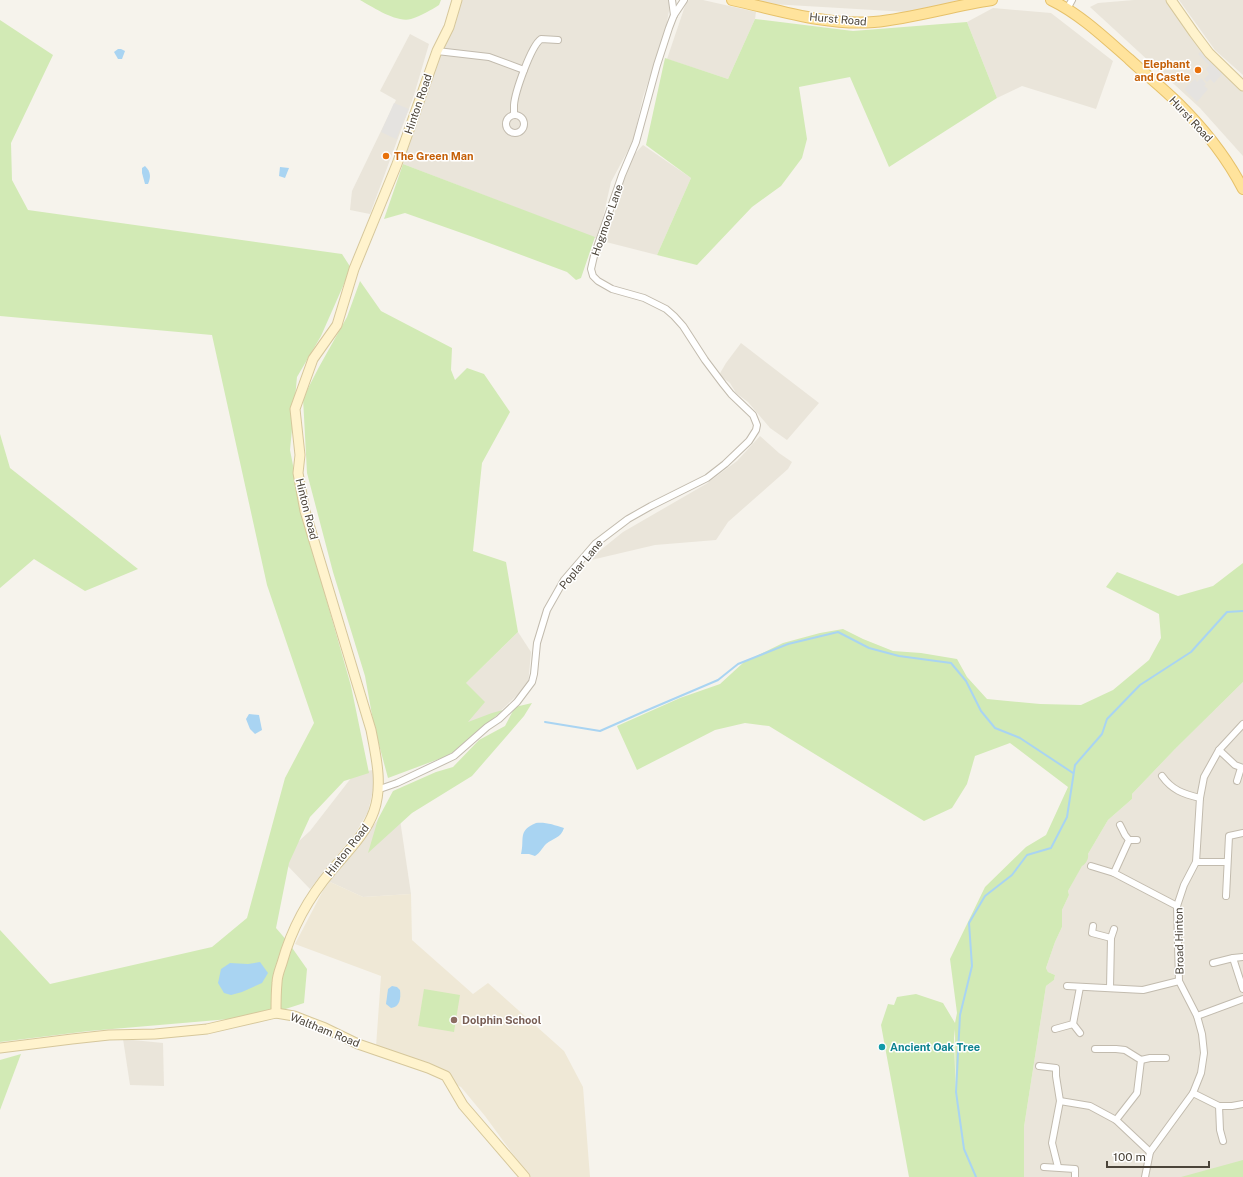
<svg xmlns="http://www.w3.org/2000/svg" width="1243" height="1177" font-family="'Public Sans',sans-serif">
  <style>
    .residential { fill: #eae5da }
    .education { fill: #efe8d6 }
    .green { fill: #d2eab5; fill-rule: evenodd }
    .parking { fill: #e5e3e0 }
    .water { fill: #a9d4f2 }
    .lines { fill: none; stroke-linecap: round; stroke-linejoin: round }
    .stream { stroke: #a9d4f2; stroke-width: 2 }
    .street-casing { stroke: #c2bbae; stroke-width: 8 }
    .secondary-casing { stroke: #d6c79b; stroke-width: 11 }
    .primary-casing { stroke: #e6c16a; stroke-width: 12 }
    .street { stroke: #fff; stroke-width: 6 }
    .secondary { stroke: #fff3cd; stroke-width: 9 }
    .primary { stroke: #ffe39c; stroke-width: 10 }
    .food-dot { fill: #e8710a; stroke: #fff; stroke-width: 1.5 }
    .education-dot { fill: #8d6e63; stroke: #fff; stroke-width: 1.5 }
    .culture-dot { fill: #0f9aa8; stroke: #fff; stroke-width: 1.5 }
    .labels { text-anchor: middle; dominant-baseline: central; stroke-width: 3; stroke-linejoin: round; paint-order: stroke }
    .street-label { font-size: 11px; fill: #4b4439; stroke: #fff }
    .food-label { font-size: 11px; font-weight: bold; fill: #c56008; stroke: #fff; text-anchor: end }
    .education-label { font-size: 11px; font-weight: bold; fill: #785e54; stroke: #fff; text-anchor: start }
    .culture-label { font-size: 11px; font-weight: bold; fill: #0d838f; stroke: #fff; text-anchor: start }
  </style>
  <rect width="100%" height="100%" fill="#f6f3ec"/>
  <g class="residential">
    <polygon points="460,0 668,0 670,6 665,32 643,97 633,141 611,182 598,239 403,164 407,149"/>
    <polygon points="689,0 703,0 756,12 755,19 728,79 667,59 686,3"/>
    <polygon points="754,0 970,0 925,13 771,4"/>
    <polygon points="1134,0 1167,0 1243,90 1243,156 1200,108 1090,7 1098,3"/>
    <polygon points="1179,0 1243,0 1243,75 1215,50"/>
    <polygon points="993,8 1051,13 1113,61 1096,109 1022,86 997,98 967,22"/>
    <polygon points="410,34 429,44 414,95 370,214 350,210 352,191 396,100 380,91"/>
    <polygon points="643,145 691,178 657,255 606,242 630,159"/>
    <polygon points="741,343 819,403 787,440 770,428 748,402 736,393 730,383 719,375 726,363"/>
    <polygon points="760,436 779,453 792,462 788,469 728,522 716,540 655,545 587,561 623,532 706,484 737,461"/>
    <polygon points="518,632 531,652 528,685 477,733 467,722 466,683"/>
    <polygon points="1243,682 1243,1177 1024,1177 1024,1127 1046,986 1054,980 1055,975 1048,972 1046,968 1055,942 1062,927 1062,910 1069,895 1068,891 1088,854 1108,820 1132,799 1132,794 1175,749"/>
    <polygon points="373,770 373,790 368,812 356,832 310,889 285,863 288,851 310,831 355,773"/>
    <polygon points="398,806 411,894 363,897 328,881 386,810"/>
    <polygon points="123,1039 163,1043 164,1086 130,1085"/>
  </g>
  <polygon class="education" points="328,881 363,897 411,894 412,940 473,994 488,983 564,1051 583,1087 590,1177 531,1177 528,1175 485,1116 461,1087 376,1047 381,976 295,944"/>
  <g class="green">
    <path d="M 360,0 L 441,0 L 439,5 C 431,10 421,16 411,19 C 396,23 373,7 360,0 Z"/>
    <polygon points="755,19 853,31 967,22 997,98 889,167 850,77 799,87 807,139 802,158 781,186 752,207 697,265 657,255 691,178 646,145 665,58 728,79"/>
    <polygon points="0,20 53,55 11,143 12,180 28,210 342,254 351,268 321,336 297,377 290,450 304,521 351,686 369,773 344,781 310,817 289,863 276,928 288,942 307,969 304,1003 264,1016 89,1031 0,1042 0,930 50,984 212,947 247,918 285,778 314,723 267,585 212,335 0,316"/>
    <polygon points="403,164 595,237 581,278 576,280 567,272 473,237 405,213 384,219"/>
    <polygon points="360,281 381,311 452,348 451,370 455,380 467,368 484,374 510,412 482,463 473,551 506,562 518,632 466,683 485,702 468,722 492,713 503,710 462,746 447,756 388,778 374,726 365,676 333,572 307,473 303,398 319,367 347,317"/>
    <polygon points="0,434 10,468 138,569 85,591 34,559 0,588"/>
    <path d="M 1243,563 L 1243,682 L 1175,749 L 1132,794 L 1132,799 L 1108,820 L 1088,854 C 1089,858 1086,864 1082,866 L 1068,891 L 1069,895 L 1062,910 L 1062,927 L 1055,942 L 1046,968 L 1048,972 L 1055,975 L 1054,980 L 1046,986 L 1024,1127 L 1024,1177 L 909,1177 L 881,1025 L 888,1004 L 894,1005 L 897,997 L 916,994 L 943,1003 L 955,1023 L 957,1013 L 950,959 L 985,887 L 1026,847 L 1046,835 L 1068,787 L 1010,743 L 975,756 L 967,784 L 952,808 L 924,821 L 769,726 L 745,723 L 715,730 L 637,770 L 617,726 L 680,698 L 720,684 L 744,662 L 783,643 L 820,633 L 843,629 L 863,639 L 893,651 L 921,653 L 957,659 L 967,677 L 987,699 L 1040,704 L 1081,705 L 1113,690 L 1149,660 L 1161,638 L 1159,614 L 1106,587 L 1117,572 L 1178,596 L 1213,586 ZM 955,1029 L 956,1101 L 954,1038 Z"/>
    <polygon points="532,703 524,716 472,776 412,813 368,853 378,819 393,791 436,772 453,767 479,740 505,726 515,707"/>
    <polygon points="424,989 460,995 454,1032 418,1026"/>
    <polygon points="21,1054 0,1110 0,1060"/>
    <polygon points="1243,1160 1243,1177 1181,1177"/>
  </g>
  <g class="parking">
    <polygon points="1203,50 1223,73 1214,83 1210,79 1207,82 1204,79 1209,74 1206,69 1209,65 1198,54"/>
    <polygon points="1201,78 1206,84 1204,86 1208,89 1197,102 1184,89 1195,79 1197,82"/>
    <polygon points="394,103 409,109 396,139 381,132"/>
  </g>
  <g class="water">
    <polygon points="118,49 121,49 125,51 122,59 118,59 114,52"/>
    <path d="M 145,166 C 151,172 151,177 148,184 L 145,184 L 142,173 L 142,168 Z"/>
    <polygon points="280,167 289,168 285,178 279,176"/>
    <polygon points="249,714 259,715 262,730 255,734 250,729 246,719"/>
    <path d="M 536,823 C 546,822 554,825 564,828 C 561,838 553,838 546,844 C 542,848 540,853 535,856 L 529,854 L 521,854 C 525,839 517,831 536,823 Z"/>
    <polygon points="260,962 268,973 262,983 242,992 231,995 224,993 218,983 221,969 230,963 248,964"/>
    <path d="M 392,986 L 397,987 L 400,990 C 401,998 400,1007 391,1008 L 386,1004 L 388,989 Z"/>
  </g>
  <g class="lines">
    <g class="stream">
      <polyline points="545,722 600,731 643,712 718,680 738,664 788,644 838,632 869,648 899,656 951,663 966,681 981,711 995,728 1020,738 1073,773"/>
      <polyline points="976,1177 964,1149 956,1092 960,1015 972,966 969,923 985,896 1012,875 1027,855 1051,848 1067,817 1075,765 1102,734 1107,719 1140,685 1191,652 1227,612 1243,611"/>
    </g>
    <defs>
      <g id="street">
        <polyline points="672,0 674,15"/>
        <polyline points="1067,9 1072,0"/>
        <polyline points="437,51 489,57 524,70"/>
        <circle cx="515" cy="124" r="9"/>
        <path d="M 514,115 C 514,111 514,108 514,105 C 515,92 531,46 541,39 L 558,40"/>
        <polyline points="1219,750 1235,765 1243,768"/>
        <path d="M 1162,776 C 1172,790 1183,794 1200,798"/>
        <polyline points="1237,781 1241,768"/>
        <polyline points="377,790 397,783 454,756 487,727 499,719 517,702 532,682 534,674 537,643 547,610 564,580 595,544 628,519 651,506 707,478 725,464 749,441 756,430 757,425 753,415 731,394 723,384 705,360 683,326 674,316 666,309 644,298 612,289 598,281 593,276 591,269 594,256 622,175 636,142 657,65 669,28 674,15 684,0"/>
        <polyline points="1120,825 1125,835 1129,840 1114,873 1177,906"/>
        <polyline points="1129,840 1137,840"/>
        <polyline points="1196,862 1227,862"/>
        <polyline points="1091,866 1114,873"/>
        <polyline points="1226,896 1229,836 1243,833"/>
        <polyline points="1093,926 1092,933 1111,938 1110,988"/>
        <polyline points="1111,938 1114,929"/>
        <polyline points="1233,958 1243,989"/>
        <polyline points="1213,963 1233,958 1243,957"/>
        <polyline points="1067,986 1143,990 1179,981"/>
        <polyline points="1197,1016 1243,999"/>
        <polyline points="1073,1024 1080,1033"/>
        <polyline points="1055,1029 1073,1024 1080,987"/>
        <polyline points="1095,1049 1116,1049 1125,1050 1141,1060 1137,1093 1116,1120"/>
        <polyline points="1141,1060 1150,1058 1166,1058"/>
        <polyline points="1039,1066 1056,1068 1056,1076 1060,1101"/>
        <polyline points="1193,1093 1219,1106 1232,1106 1243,1104"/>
        <polyline points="1219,1106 1220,1130 1223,1141"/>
        <polyline points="1044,1167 1075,1169 1075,1177"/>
        <polyline points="1058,1167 1052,1143 1060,1101 1090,1106 1116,1120 1150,1152"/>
        <polyline points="1145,1177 1150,1152 1193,1093 1201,1073 1204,1053 1202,1034 1197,1016 1179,981 1177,906 1184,885 1196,862 1200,798 1204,777 1219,750 1243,724"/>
      </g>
      <g id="secondary">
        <polyline points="1171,0 1194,33 1209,53 1243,86"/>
        <path d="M 276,1013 C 276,1003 276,993 277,983 C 277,976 280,969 282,963 C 292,927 308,898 332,870 C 347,852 366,834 374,811 C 383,785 376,756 371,730 L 305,511 L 298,473 L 300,455 L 295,409 L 313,359 L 337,325 L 354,269 L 397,164 L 437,51 L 449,27 L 457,0"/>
        <polyline points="0,1048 72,1039 109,1035 155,1034 207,1029 276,1013 294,1016 325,1028 358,1044 428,1068 446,1076 463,1105 525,1177"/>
      </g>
      <g id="primary">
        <path d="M 732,0 C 778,10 827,26 874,22 C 914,18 952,6 992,0"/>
        <path d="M 1051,0 C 1080,14 1105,38 1129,59 C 1145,74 1163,88 1179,104 C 1204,129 1227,158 1243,189"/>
      </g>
    </defs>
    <use href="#street" class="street-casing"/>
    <use href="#secondary" class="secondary-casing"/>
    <use href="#primary" class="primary-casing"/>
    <use href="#street" class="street"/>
    <use href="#secondary" class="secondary"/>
    <use href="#primary" class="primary"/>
  </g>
  <g class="food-dot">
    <circle cx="1198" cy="70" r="4"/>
    <circle cx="386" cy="156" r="4"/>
  </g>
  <circle class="education-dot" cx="454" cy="1020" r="4"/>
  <circle class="culture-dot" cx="882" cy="1047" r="4"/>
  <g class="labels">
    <g class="street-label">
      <text transform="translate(838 19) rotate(5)">Hurst Road</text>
      <text transform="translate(418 104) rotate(-71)">Hinton Road</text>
      <text transform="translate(1191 119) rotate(47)">Hurst Road</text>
      <text transform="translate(607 220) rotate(-71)">Hogmoor Lane</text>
      <text transform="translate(307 509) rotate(76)">Hinton Road</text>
      <text transform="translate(581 564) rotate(-50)">Poplar Lane</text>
      <text transform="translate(347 850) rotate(-52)">Hinton Road</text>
      <text transform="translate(1179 941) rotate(-91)">Broad Hinton</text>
      <text transform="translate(325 1030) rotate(22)">Waltham Road</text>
    </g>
    <g class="food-label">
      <text x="1190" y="64">Elephant<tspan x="1190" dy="13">and Castle</tspan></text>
      <text x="394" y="156" text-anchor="start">The Green Man</text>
    </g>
    <g class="education-label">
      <text x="462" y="1020">Dolphin School</text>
    </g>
    <g class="culture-label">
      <text x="890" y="1047">Ancient Oak Tree</text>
    </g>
  </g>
  <path d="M1107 1161v6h102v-6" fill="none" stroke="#4b4439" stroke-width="2"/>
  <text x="1113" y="1161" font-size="12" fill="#4b4439" stroke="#ffffff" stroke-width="3" paint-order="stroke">100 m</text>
</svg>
